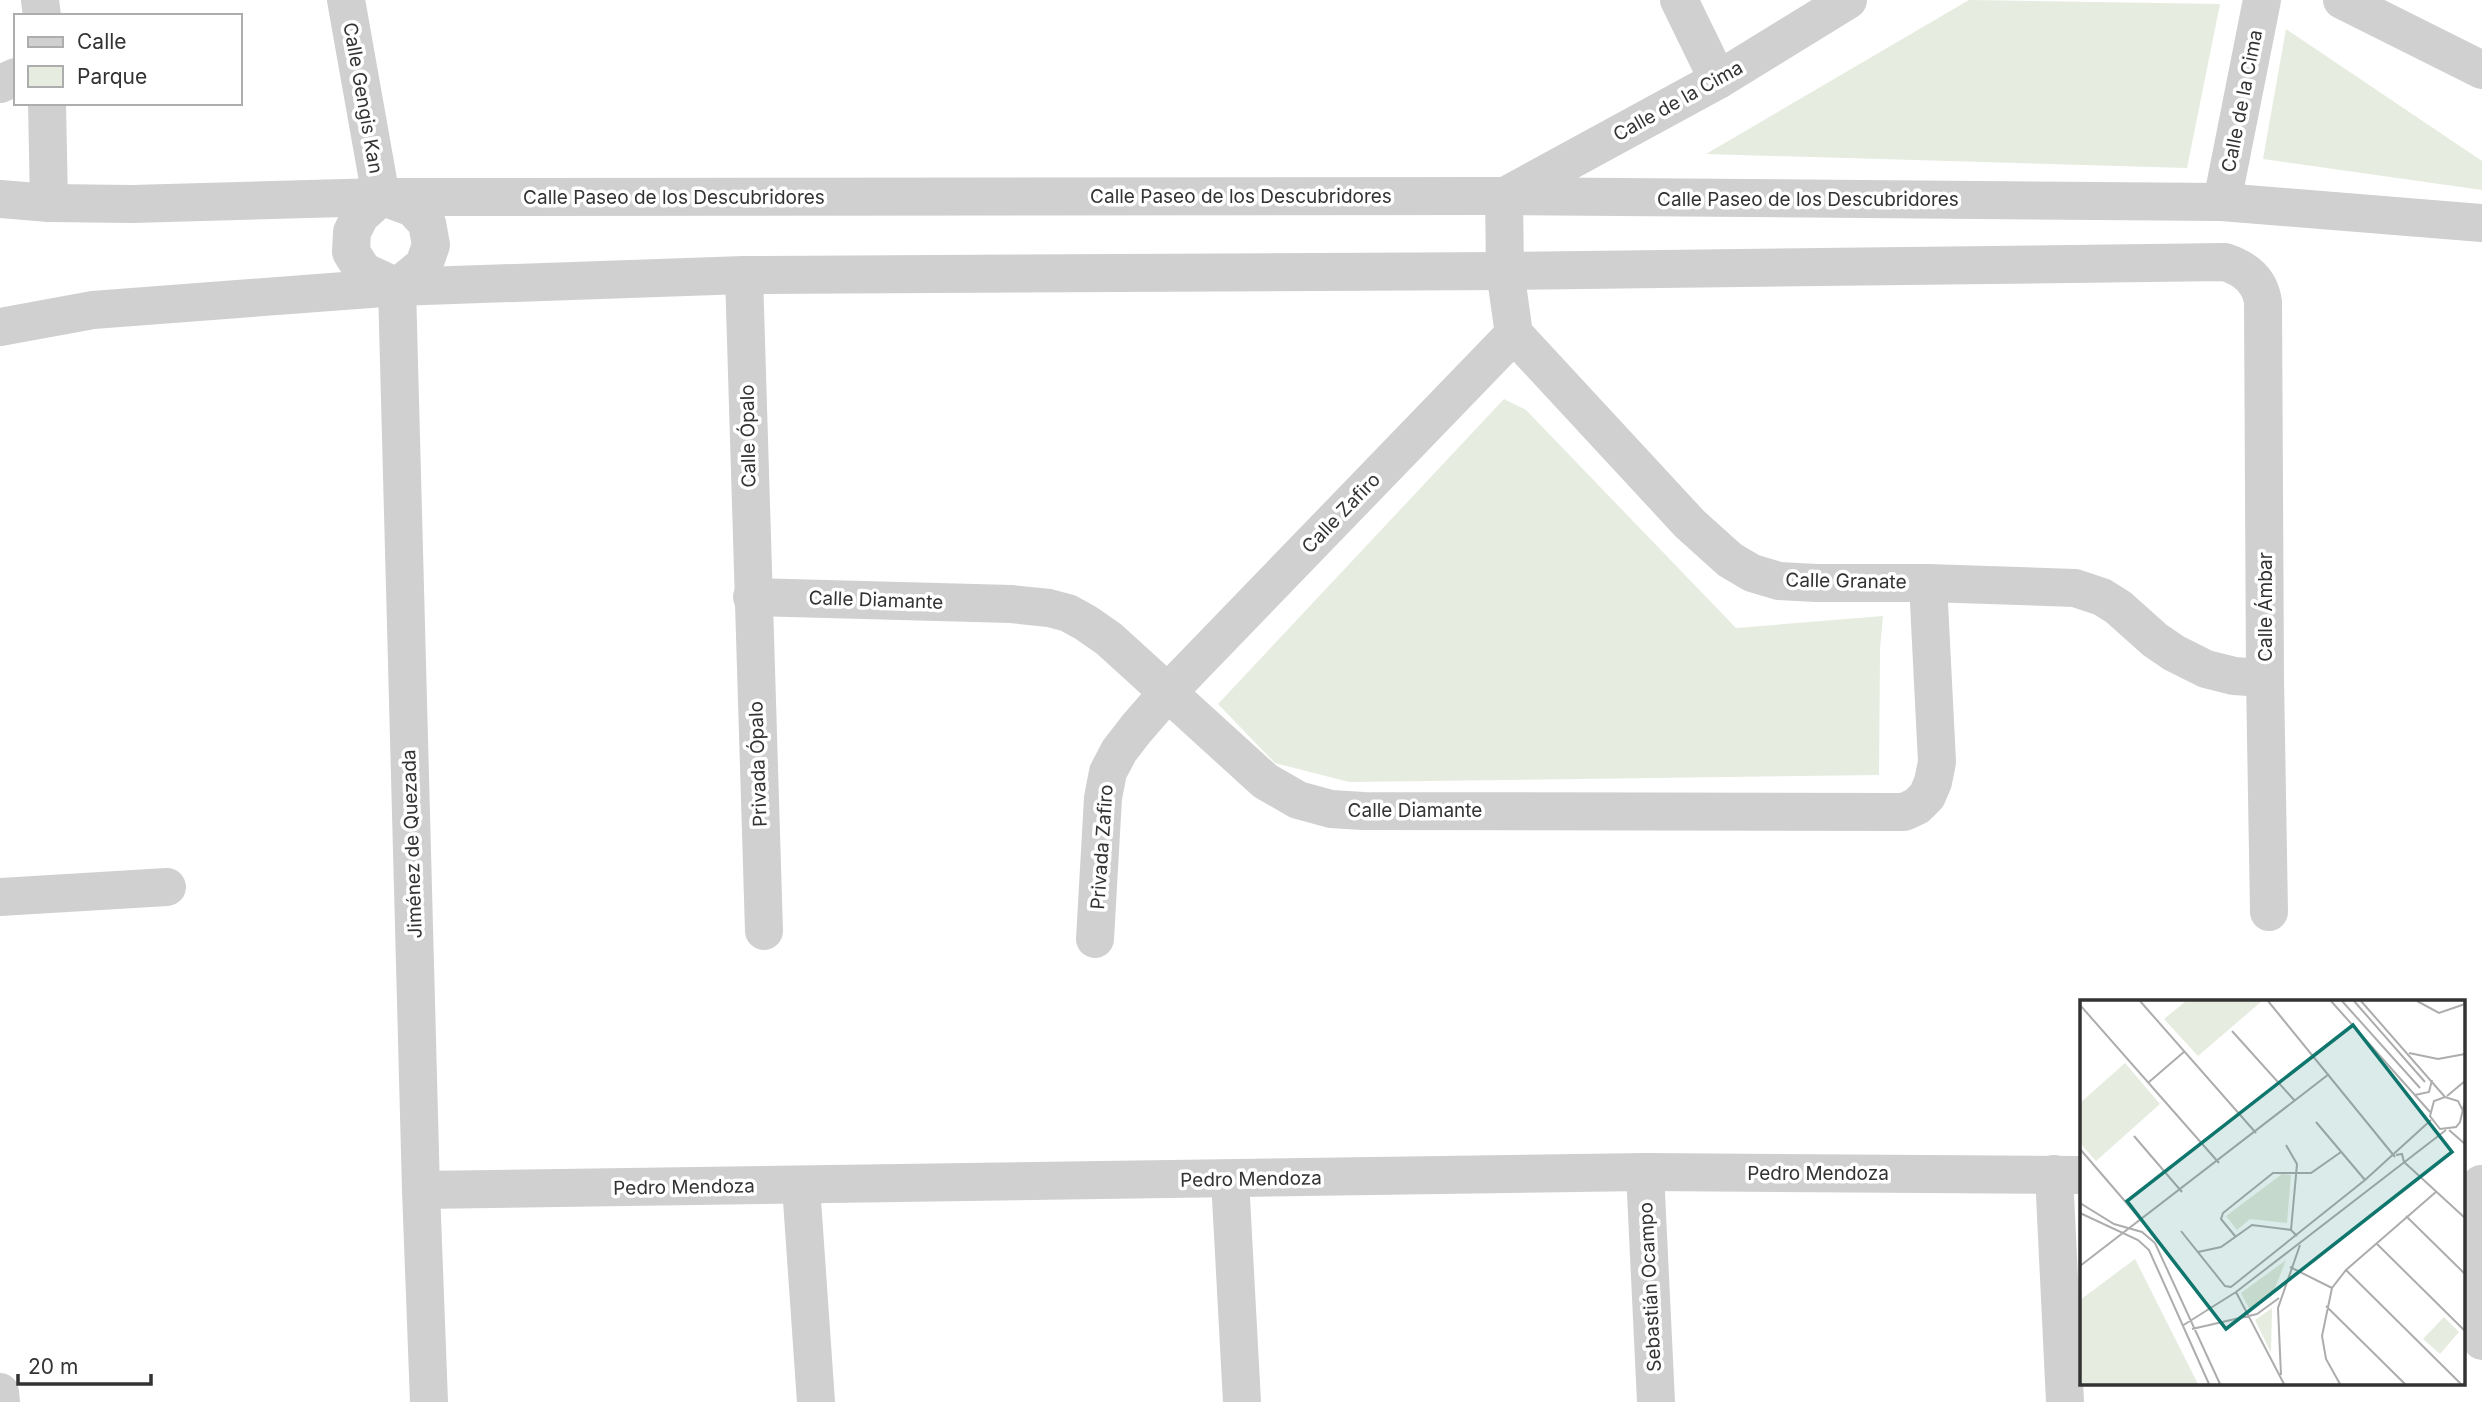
<svg xmlns="http://www.w3.org/2000/svg" width="2482" height="1402" font-family="Inter,sans-serif">
  <style>
    .green { fill: #e6ecdf }
    .lines { fill: none; stroke-linecap: round; stroke-linejoin: round }
    .minor { stroke: #d0d0d0; stroke-width: 38 }
    .labels { text-anchor: middle; dominant-baseline: central; stroke-width: 7; stroke-linejoin: round; paint-order: stroke }
    .street-label { font-size: 19px; fill: #333; stroke: #fff }
    .inset-road { fill: none; stroke: #adadad; stroke-width: 2 }
    .view { fill: #0f766e; fill-opacity: 0.15; stroke: #0f766e; stroke-width: 3.5 }
    .inset-edge { fill: none; stroke: #333; stroke-width: 3.5 }
  </style>
  <rect width="100%" height="100%" fill="#fff"/>
  <g class="green">
    <polygon points="1969,0 2220,4 2187,168 1706,154"/>
    <polygon points="2286,29 2482,161 2482,190 2263,159"/>
    <polygon points="1504,399 1526,410 1736,628 1883,616 1880,649 1879,775 1349,782 1275,763 1218,704"/>
  </g>
  <g class="lines">
    <g class="minor">
      <polyline points="40,0 42,16"/>
      <polyline points="346,0 381,197"/>
      <polyline points="1679,0 1718,80"/>
      <polyline points="2342,0 2482,70"/>
      <polyline points="0,84 16,77"/>
      <polyline points="47,103 49,203"/>
      <polyline points="1507,195 1718,80 1848,0"/>
      <polyline points="1504,196 1505,271 1514,334 1690,524 1730,560 1752,573 1779,581 1816,583 1928,583 2075,588 2102,597 2118,607 2155,640 2174,653 2206,669 2234,676 2265,678"/>
      <polyline points="381,197 360,216 352,232 351,252 363,271 397,287"/>
      <polyline points="383,197 413,208 427,223 431,245 424,265 397,287"/>
      <polyline points="0,199 49,203 132,204 381,197 1504,196 2222,202 2482,223"/>
      <polyline points="2222,202 2262,0"/>
      <polyline points="744,275 764,931"/>
      <polyline points="397,287 421,1190 429,1402"/>
      <path d="M 0,327 L 93,310 L 397,287 L 744,275 L 1505,271 L 2225,262 C 2246,269 2260,281 2263,302 L 2265,678 L 2269,912"/>
      <polyline points="752,597 1011,604 1049,608 1068,613 1086,623 1109,639 1265,781 1298,800 1331,809 1363,811 1904,812 1917,806 1927,796 1933,782 1937,762 1928,583"/>
      <polyline points="0,897 167,887"/>
      <polyline points="1095,939 1103,798 1108,772 1119,751 1136,729 1168,692 1514,334"/>
      <polyline points="1645,1172 1656,1402"/>
      <polyline points="2054,1174 2065,1402"/>
      <polyline points="1230,1179 1242,1402"/>
      <polyline points="2481,1184 2479,1269 2482,1341"/>
      <polyline points="801,1186 816,1402"/>
      <polyline points="421,1190 1645,1172 2081,1175"/>
      <polyline points="0,1392 1,1402"/>
    </g>
  </g>
  <g class="labels">
    <g class="street-label">
      <text transform="translate(363 98) rotate(80)">Calle Gengis Kan</text>
      <text transform="translate(1678 101) rotate(-29)">Calle de la Cima</text>
      <text transform="translate(2242 101) rotate(-79)">Calle de la Cima</text>
      <text x="1241" y="196">Calle Paseo de los Descubridores</text>
      <text x="674" y="197">Calle Paseo de los Descubridores</text>
      <text x="1808" y="199">Calle Paseo de los Descubridores</text>
      <text transform="translate(748 436) rotate(-91)">Calle Ópalo</text>
      <text transform="translate(1341 513) rotate(-46)">Calle Zafiro</text>
      <text transform="translate(1846 581) rotate(1)">Calle Granate</text>
      <text transform="translate(876 600) rotate(2)">Calle Diamante</text>
      <text transform="translate(2265 607) rotate(-90)">Calle Ámbar</text>
      <text transform="translate(758 764) rotate(-92)">Privada Ópalo</text>
      <text x="1415" y="810">Calle Diamante</text>
      <text transform="translate(412 844) rotate(-92)">Jiménez de Quezada</text>
      <text transform="translate(1102 847) rotate(-86)">Privada Zafiro</text>
      <text x="1818" y="1173">Pedro Mendoza</text>
      <text transform="translate(1251 1179) rotate(-1)">Pedro Mendoza</text>
      <text transform="translate(684 1187) rotate(-1)">Pedro Mendoza</text>
      <text transform="translate(1650 1287) rotate(-93)">Sebastián Ocampo</text>
    </g>
  </g>
  <g transform="translate(2080 1000)">
    <rect width="385" height="385" fill="#fff"/>
    <path d="M 106,1 L 182,1 L 118,56 L 84,19 ZM 45,63 L 80,104 L 16,161 L 0,143 L 0,103 ZM 202,174 L 211,175 L 207,223 L 170,219 L 157,230 L 146,216 ZM 55,259 L 118,384 L 0,384 L 0,300 ZM 206,260 L 193,293 L 170,310 L 161,293 ZM 192,308 L 191,353 L 175,320 ZM 364,317 L 379,332 L 360,354 L 343,339 Z" fill="#e6ecdf"/>
    <path class="inset-road" d="M 60,1 L 176,133M 188,1 L 315,157M 251,1 L 350,112M 262,1 L 340,88M 274,1 L 345,82M 281,1 L 365,97M 337,1 L 359,13 L 385,4M 0,5 L 139,163M 152,31 L 215,101M 329,53 L 358,59 L 385,54M 69,82 L 105,51M 335,95 L 349,92 L 352,80M 367,96 L 385,81M 383,111 L 378,101 L 365,97 L 354,101 L 350,116 L 360,129 L 376,127 L 380,122 L 385,101M 236,122 L 285,180M 369,130 L 385,144M 54,136 L 102,192M 206,145 L 217,164 L 211,230M 0,149 L 62,221M 316,155 L 322,154 L 324,162 L 385,218M 0,203 L 34,224 L 62,232 L 75,243 L 140,384M 0,213 L 58,240 L 69,250 L 129,384M 326,216 L 385,274M 101,231 L 145,286 L 151,287 L 285,180 L 351,120M 155,236 L 141,219 L 143,213 L 193,173 L 231,173 L 261,152M 296,243 L 385,331M 118,252 L 141,247 L 172,225 L 211,230 L 217,236M 0,266 L 249,74M 210,267 L 252,288M 266,270 L 381,384M 156,292 L 204,384M 246,306 L 325,384M 102,326 L 156,292 L 366,130M 112,329 L 177,314 L 199,298M 201,375 L 198,308 L 220,245M 260,384 L 246,359 L 242,336 L 252,288 L 266,270 L 357,191"/>
    <path class="view" d="M 273,25 L 372,152 L 146,329 L 47,201 Z"/>
    <rect width="385" height="385" class="inset-edge"/>
  </g>
  <rect x="14" y="14" width="228" height="91" fill="#ffffff" stroke="#adadad" stroke-width="2"/>
  <rect x="28" y="37" width="35" height="10" fill="#d0d0d0" stroke="#adadad" stroke-width="2"/>
  <text x="77" y="49" font-size="21" fill="#333333">Calle</text>
  <rect x="28" y="66" width="35" height="21" fill="#e6ecdf" stroke="#adadad" stroke-width="2"/>
  <text x="77" y="84" font-size="21" fill="#333333">Parque</text>
  <path d="M18 1374v10h133v-10" fill="none" stroke="#333333" stroke-width="3.5"/>
  <text x="28" y="1374" font-size="21" fill="#333333" stroke="#ffffff" stroke-width="5" paint-order="stroke">20 m</text>
</svg>
